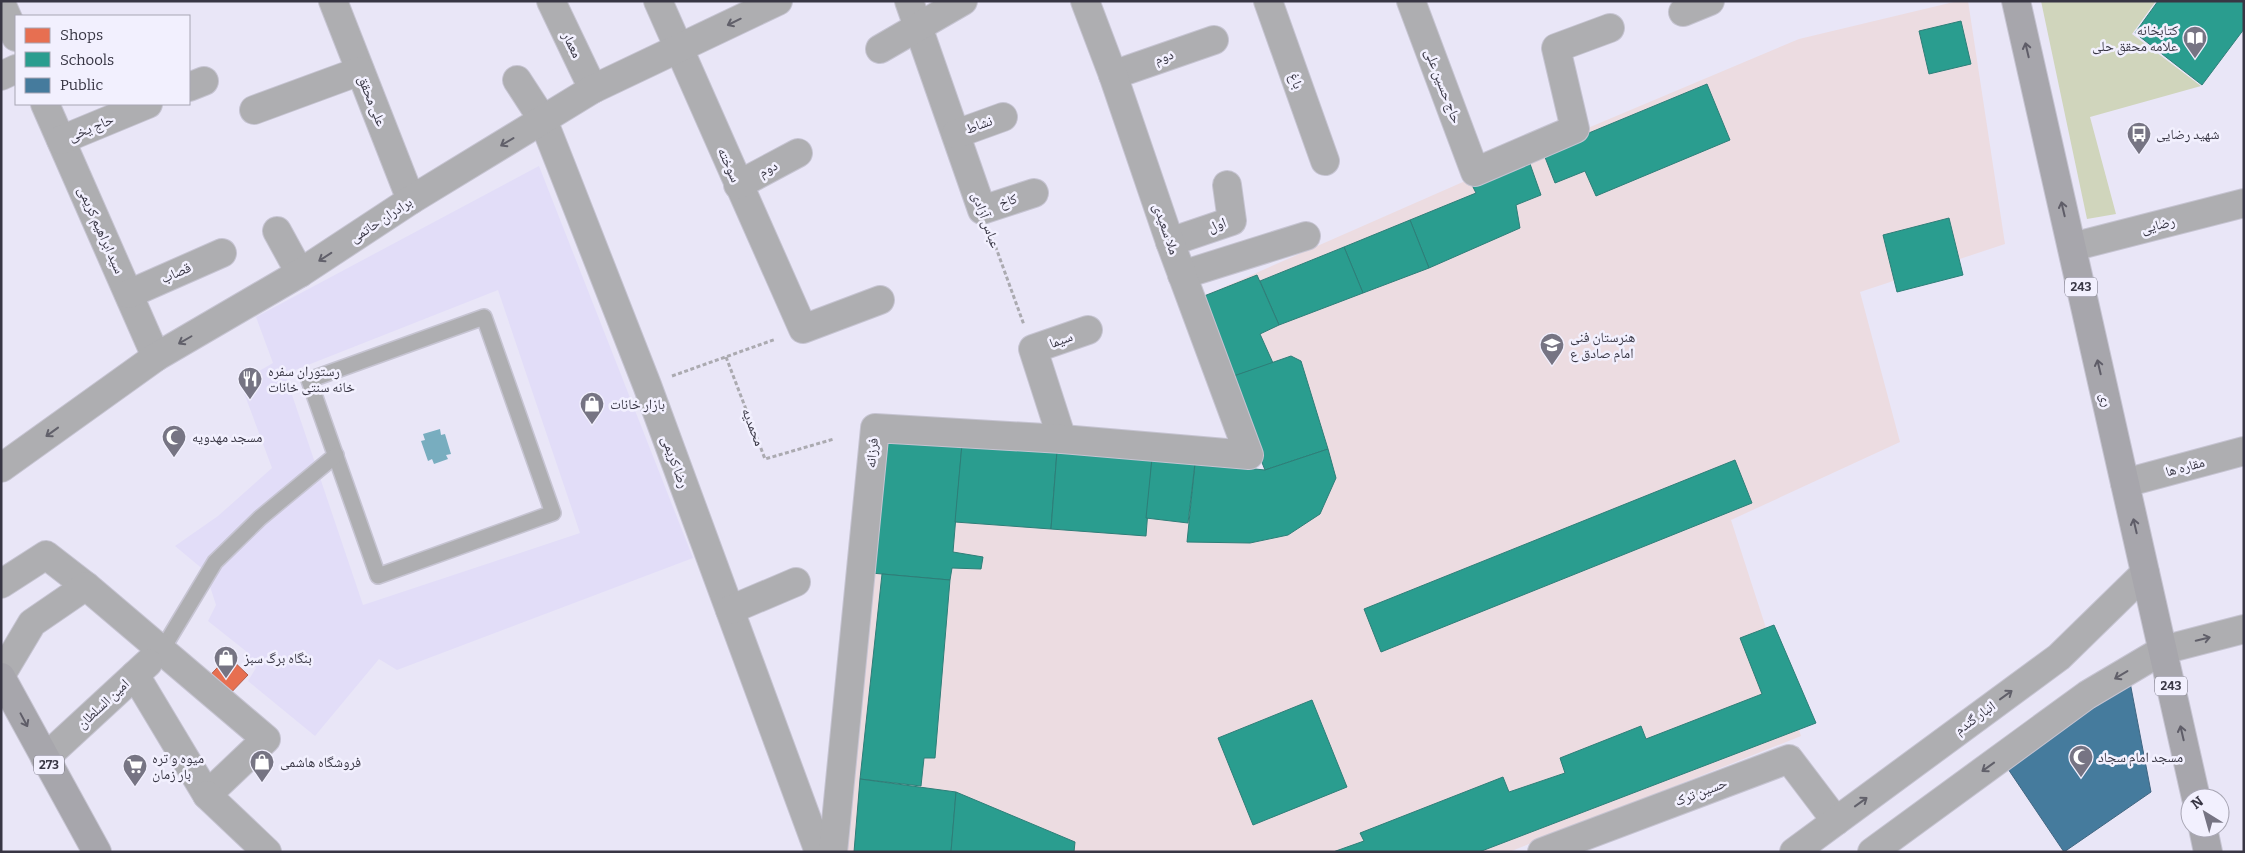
<svg xmlns="http://www.w3.org/2000/svg" width="2245" height="853" font-family="Bitter,'Noto Naskh Arabic',serif">
  <style>
    .built { fill: #e2ddf8; fill-rule: evenodd }
    .education { fill: #ecdce1 }
    .green { fill: #d0d5bc }
    .water { fill: #78adbf }
    .shops { fill: #e76f51; stroke: #b25e4d }
    .schools { fill: #2a9d8f; stroke: #2e7e78 }
    .public { fill: #457b9d; stroke: #416682 }
    .lines { fill: none; stroke-linecap: round; stroke-linejoin: round }
    .service-casing { stroke: #c6c4d2; stroke-width: 18 }
    .minor-casing { stroke: #c6c4d2; stroke-width: 30 }
    .tertiary-casing { stroke: #c6c4d2; stroke-width: 30 }
    .primary-casing { stroke: #c6c4d2; stroke-width: 30 }
    .path { stroke: #abaab0; stroke-width: 3; stroke-dasharray: 4 2.5; stroke-linecap: butt }
    .service { stroke: #aeaeb1; stroke-width: 15 }
    .minor { stroke: #aeaeb1; stroke-width: 28 }
    .tertiary { stroke: #aeaeb1; stroke-width: 28 }
    .primary { stroke: #a7a6ac; stroke-width: 28 }
    .oneway { stroke: #61606a }
    .oneway2 { stroke: #5f5d68 }
    .labels { text-anchor: middle; dominant-baseline: central; stroke-width: 5; stroke-linejoin: round; paint-order: stroke }
    .shield { fill: #f2f0fe; stroke: #706e7c; stroke-width: 1 }
    .shield-label { font-size: 12px; font-weight: bold; fill: #383644 }
    .poi-label { font-size: 14px; fill: #383644; stroke: #f2f0fe; text-anchor: start }
    .street-label { font-size: 14px; fill: #383644; stroke: #f2f0fe }
  </style>
  <rect width="100%" height="100%" fill="#e9e6f7"/>
  <path class="built" d="M 539,166 L 693,558 L 397,670 L 379,659 L 315,736 L 248,681 L 256,668 L 247,652 L 208,621 L 216,605 L 205,571 L 175,546 L 218,516 L 272,468 L 240,382 L 273,363 L 256,317 ZM 498,290 L 580,533 L 363,605 L 285,374 Z"/>
  <polygon class="education" points="1958,1 1968,1 2005,244 1860,292 1900,442 1731,520 1801,736 1509,852 846,852 880,434 1265,470 1199,298 1538,149 1799,39"/>
  <polygon class="green" points="2041,1 2156,1 2132,34 2201,86 2090,117 2116,214 2087,219"/>
  <polygon class="water" points="440,429 441,435 445,434 451,454 446,455 448,459 434,464 432,459 428,461 421,441 425,440 423,434"/>
  <polygon class="shops" points="228,656 248,675 224,700 203,683"/>
  <g class="schools">
    <polygon points="2158,1 2244,1 2244,29 2202,85 2135,33"/>
    <polygon points="1961,21 1971,64 1929,74 1919,31"/>
    <polygon points="1707,84 1730,140 1596,196 1585,171 1555,183 1543,152"/>
    <polygon points="1529,161 1541,195 1516,205 1520,228 1429,268 1410,220 1476,193 1472,185"/>
    <polygon points="1949,218 1963,275 1897,292 1883,235"/>
    <polygon points="1410,220 1429,268 1363,293 1344,247"/>
    <polygon points="1344,247 1363,293 1279,325 1260,281"/>
    <polygon points="1257,275 1279,325 1260,334 1273,363 1228,378 1199,298"/>
    <polygon points="1291,356 1301,361 1328,449 1265,470 1228,378"/>
    <polygon points="884,438 962,444 953,552 983,557 981,569 952,568 950,580 871,573"/>
    <polygon points="962,444 1057,451 1051,529 955,522"/>
    <polygon points="1328,449 1336,478 1320,514 1288,535 1250,543 1187,542 1195,463 1265,470"/>
    <polygon points="1057,451 1152,458 1146,536 1051,529"/>
    <polygon points="1152,458 1195,463 1188,523 1146,518"/>
    <polygon points="1735,460 1752,503 1381,652 1364,609"/>
    <polygon points="882,574 950,580 935,758 924,758 921,786 860,779"/>
    <polygon points="1774,625 1816,723 1479,852 1333,852 1364,841 1360,833 1503,777 1509,792 1565,773 1560,758 1641,726 1646,739 1762,694 1740,638"/>
    <polygon points="1312,700 1347,787 1253,825 1218,738"/>
    <polygon points="860,779 956,792 951,852 854,852"/>
    <polygon points="956,792 1075,842 1074,852 951,852"/>
  </g>
  <polygon class="public" points="2129,677 2151,792 2064,852 2004,763"/>
  <g class="lines">
    <defs>
      <g id="service">
        <polygon points="484,317 553,513 378,576 309,380"/>
        <polyline points="162,650 215,562 260,518 336,455"/>
      </g>
      <g id="minor">
        <polyline points="333,1 411,200"/>
        <polyline points="551,1 593,89"/>
        <polyline points="658,1 803,329 880,300"/>
        <polyline points="909,1 982,210 1034,193"/>
        <polyline points="1268,1 1325,161"/>
        <polyline points="1411,1 1475,172 1575,129 1556,48 1610,28"/>
        <polyline points="1,3 16,37"/>
        <polyline points="1683,12 1710,1"/>
        <polyline points="880,49 963,1"/>
        <polyline points="1113,75 1214,40"/>
        <polyline points="1,76 16,69"/>
        <polyline points="517,80 543,120 560,163 647,385 819,852"/>
        <polyline points="189,87 204,81"/>
        <polyline points="45,104 156,357"/>
        <polyline points="254,110 360,71"/>
        <polyline points="956,134 1003,117"/>
        <polyline points="61,140 148,104"/>
        <polyline points="738,185 798,153"/>
        <polyline points="277,231 300,273"/>
        <polyline points="1170,242 1232,221 1227,185"/>
        <polyline points="2072,247 2244,203"/>
        <polyline points="1182,275 1306,236"/>
        <polyline points="129,294 222,253"/>
        <polyline points="1062,439 1033,349 1088,330"/>
        <polyline points="2125,483 2244,451"/>
        <polyline points="1,584 46,555 86,586"/>
        <polyline points="730,610 796,582"/>
        <polyline points="1,675 32,623 86,586 266,739 207,795 135,675"/>
        <polyline points="45,758 148,663"/>
        <polyline points="207,795 267,852"/>
        <polyline points="833,852 875,428 1062,439 1249,455 1170,242 1113,75 1085,1"/>
        <polyline points="1542,852 1789,759 1836,821"/>
      </g>
      <g id="tertiary">
        <polyline points="1,468 156,357 300,273 411,200 593,89 778,1"/>
        <polyline points="1794,852 2059,657 2145,573"/>
        <polyline points="1872,852 2087,695 2163,650 2244,629"/>
      </g>
      <g id="primary">
        <polyline points="2016,1 2196,798"/>
        <polyline points="1,677 97,852"/>
        <polyline points="2203,828 2208,852"/>
      </g>
    </defs>
    <use href="#service" class="service-casing"/>
    <use href="#minor" class="minor-casing"/>
    <use href="#tertiary" class="tertiary-casing"/>
    <use href="#primary" class="primary-casing"/>
    <g class="path">
      <polyline points="991,234 1024,325"/>
      <polyline points="726,357 765,459 834,439"/>
      <polyline points="672,376 776,339"/>
    </g>
    <use href="#service" class="service"/>
    <use href="#minor" class="minor"/>
    <use href="#tertiary" class="tertiary"/>
    <use href="#primary" class="primary"/>
  </g>
  <defs><path id="oneway-shaft" d="M-6 0H5M1.5-3L5.5 0L1.5 3" fill="none" stroke-width="1.6" stroke-linecap="round" stroke-linejoin="round" transform="scale(1.25)"/></defs>
  <g class="oneway">
    <use href="#oneway-shaft" transform="translate(734 22) rotate(154)"/>
    <use href="#oneway-shaft" transform="translate(507 142) rotate(149)"/>
    <use href="#oneway-shaft" transform="translate(325 257) rotate(147)"/>
    <use href="#oneway-shaft" transform="translate(185 340) rotate(150)"/>
    <use href="#oneway-shaft" transform="translate(52 432) rotate(144)"/>
    <use href="#oneway-shaft" transform="translate(2203 639) rotate(-14)"/>
    <use href="#oneway-shaft" transform="translate(2121 675) rotate(149)"/>
    <use href="#oneway-shaft" transform="translate(2006 695) rotate(-36)"/>
    <use href="#oneway-shaft" transform="translate(1988 767) rotate(144)"/>
    <use href="#oneway-shaft" transform="translate(1861 802) rotate(-36)"/>
  </g>
  <g class="oneway2">
    <use href="#oneway-shaft" transform="translate(2027 50) rotate(-103)"/>
    <use href="#oneway-shaft" transform="translate(2063 209) rotate(-103)"/>
    <use href="#oneway-shaft" transform="translate(2099 367) rotate(-103)"/>
    <use href="#oneway-shaft" transform="translate(2135 526) rotate(-103)"/>
    <use href="#oneway-shaft" transform="translate(24 720) rotate(62)"/>
    <use href="#oneway-shaft" transform="translate(2182 733) rotate(-103)"/>
  </g>
  <defs>
    <symbol id="library-pin" viewBox="-11 -11 22 30"><path d="M0 17L-7.5 6A9.5 9.5 0 1 1 7.5 6Z" fill="#767483" stroke="#f2f0fe"/><path d="M-6-4Q-3-5.5-.7-3.5V5Q-3 3-6 4ZM6-4Q3-5.5 .7-3.5V5Q3 3 6 4Z" fill="#fff"/></symbol>
    <symbol id="bus-pin" viewBox="-11 -11 22 30"><path d="M0 17L-7.5 6A9.5 9.5 0 1 1 7.5 6Z" fill="#767483" stroke="#f2f0fe"/><path d="M-5-6H5V4H4V6H2V4H-2V6H-4V4H-5ZM-3.5-4V0h7V-4ZM-3.5 1.2v1.5H-2V1.2ZM2 1.2v1.5H3.5V1.2Z" fill="#fff"/></symbol>
    <symbol id="school-pin" viewBox="-11 -11 22 30"><path d="M0 17L-7.5 6A9.5 9.5 0 1 1 7.5 6Z" fill="#767483" stroke="#f2f0fe"/><path d="M0-5L7-2L0 1L-7-2ZM-4 1L0 2.5L4 1V4Q0 6-4 4Z" fill="#fff"/></symbol>
    <symbol id="restaurant-pin" viewBox="-11 -11 22 30"><path d="M0 17L-7.5 6A9.5 9.5 0 1 1 7.5 6Z" fill="#767483" stroke="#f2f0fe"/><path d="M-5-6h1v4h1v-4h1v4h1v-4h1v5L-1.5 .5V6h-2V.5L-5-1ZM5-6V6H3V1.5H1.5Q1.5-4 5-6Z" fill="#fff"/></symbol>
    <symbol id="shop-pin" viewBox="-11 -11 22 30"><path d="M0 17L-7.5 6A9.5 9.5 0 1 1 7.5 6Z" fill="#767483" stroke="#f2f0fe"/><path d="M-5-2.5h2.3a2.7 3.5 0 0 1 5.4 0H5L5.5 6h-11ZM-1.5-2.5h3a1.5 2.3 0 0 0-3 0Z" fill="#fff"/></symbol>
    <symbol id="mosque-pin" viewBox="-11 -11 22 30"><path d="M0 17L-7.5 6A9.5 9.5 0 1 1 7.5 6Z" fill="#767483" stroke="#f2f0fe"/><path d="M3.5-4.9A6 6 0 1 0 3.5 4.9A5 5 0 1 1 3.5-4.9Z" fill="#fff"/></symbol>
    <symbol id="supermarket-pin" viewBox="-11 -11 22 30"><path d="M0 17L-7.5 6A9.5 9.5 0 1 1 7.5 6Z" fill="#767483" stroke="#f2f0fe"/><path d="M-6-5.5h2.5l.6 2H6L4.5 2H-2.5L-4.4-4H-6ZM-1.5 3.2a1.3 1.3 0 1 0 .1 0ZM3 3.2a1.3 1.3 0 1 0 .1 0Z" fill="#fff"/></symbol>
  </defs>
  <g fill-rule="evenodd">
    <use href="#library-pin" x="2181" y="24" width="28" height="38"/>
    <use href="#bus-pin" x="2125" y="120" width="28" height="38"/>
    <use href="#school-pin" x="1538" y="331" width="28" height="38"/>
    <use href="#restaurant-pin" x="236" y="365" width="28" height="38"/>
    <use href="#shop-pin" x="578" y="390" width="28" height="38"/>
    <use href="#mosque-pin" x="160" y="423" width="28" height="38"/>
    <use href="#shop-pin" x="212" y="644" width="28" height="38"/>
    <use href="#mosque-pin" x="2067" y="743" width="28" height="38"/>
    <use href="#shop-pin" x="248" y="748" width="28" height="38"/>
    <use href="#supermarket-pin" x="121" y="752" width="28" height="38"/>
  </g>
  <g class="labels">
    <g class="shield">
      <rect x="2065" y="277.5" width="32" height="19" rx="4"/>
      <rect x="2155" y="676.5" width="32" height="19" rx="4"/>
      <rect x="34" y="755.5" width="30" height="19" rx="4"/>
    </g>
    <g class="shield-label">
      <text x="2081" y="287">243</text>
      <text x="2171" y="686">243</text>
      <text x="49" y="765">273</text>
    </g>
    <g class="poi-label">
      <text x="2178" y="30" text-anchor="end">کتابخانه<tspan x="2178" dy="16">علامه محقق حلی</tspan></text>
      <text x="2156" y="134">شهید رضایی</text>
      <text x="1570" y="337">هنرستان فنی<tspan x="1570" dy="16">امام صادق ع</tspan></text>
      <text x="268" y="371">رستوران سفره<tspan x="268" dy="16">خانه سنتی خانات</tspan></text>
      <text x="610" y="404">بازار خانات</text>
      <text x="192" y="437">مسجد مهدویه</text>
      <text x="244" y="658">بنگاه برگ سبز</text>
      <text x="2098" y="757">مسجد امام سجاد</text>
      <text x="152" y="758">میوه و تره<tspan x="152" dy="16">بار زمان</tspan></text>
      <text x="280" y="762">فروشگاه هاشمی</text>
    </g>
    <g class="street-label">
      <text transform="translate(572 45) rotate(64)">معمار</text>
      <text transform="translate(1164 57) rotate(-20)">دوم</text>
      <text transform="translate(1296 81) rotate(70)">باغ</text>
      <text transform="translate(1443 86) rotate(69)">حاج حسین علی</text>
      <text transform="translate(372 101) rotate(68)">علی محقق</text>
      <text transform="translate(979 125) rotate(-20)">نشاط</text>
      <text transform="translate(91 128) rotate(-23)">حاج یخی</text>
      <text transform="translate(729 165) rotate(66)">سوخته</text>
      <text transform="translate(768 169) rotate(-28)">دوم</text>
      <text transform="translate(1008 201) rotate(-19)">کاخ</text>
      <text transform="translate(381 220) rotate(-33)">برادران حاتمی</text>
      <text transform="translate(986 220) rotate(70)">عباس آزادی</text>
      <text transform="translate(1217 225) rotate(-21)">اول</text>
      <text transform="translate(2158 225) rotate(-14)">رضایی</text>
      <text transform="translate(1166 229) rotate(71)">ملا سعیدی</text>
      <text transform="translate(101 230) rotate(66)">سید ابراهیم کریمی</text>
      <text transform="translate(176 273) rotate(-24)">قصاب</text>
      <text transform="translate(1061 340) rotate(-20)">سیما</text>
      <text transform="translate(2106 400) rotate(77)">ری</text>
      <text transform="translate(753 427) rotate(69)">محمدیه</text>
      <text transform="translate(872 453) rotate(-84)">فرزانه</text>
      <text transform="translate(675 462) rotate(70)">رضا کریمی</text>
      <text transform="translate(2185 467) rotate(-15)">مقاره ها</text>
      <text transform="translate(103 704) rotate(-43)">امین السلطان</text>
      <text transform="translate(1975 718) rotate(-36)">انبار گندم</text>
      <text transform="translate(1701 792) rotate(-21)">حسین ترک</text>
    </g>
  </g>
  <rect width="2245" height="853" fill="none" stroke="#383644" stroke-width="5"/>
  <rect x="15" y="15" width="175" height="90" fill="#f2f0fe" stroke="#a8a6b4"/>
  <rect x="25" y="28" width="25" height="15" fill="#e76f51" stroke="#a8a6b4"/>
  <text x="60" y="40" font-size="15" fill="#383644">Shops</text>
  <rect x="25" y="52" width="25" height="15" fill="#2a9d8f" stroke="#a8a6b4"/>
  <text x="60" y="65" font-size="15" fill="#383644">Schools</text>
  <rect x="25" y="78" width="25" height="15" fill="#457b9d" stroke="#a8a6b4"/>
  <text x="60" y="90" font-size="15" fill="#383644">Public</text>
  <g transform="translate(2205 813) rotate(323)"><circle r="24" fill="#f2f0fe" stroke="#a8a6b4"/>
  <path d="M0-4L9 19L0 12L-9 19Z" fill="#767483"/>
  <text y="-8" font-size="14" font-weight="bold" text-anchor="middle" fill="#383644">N</text>
  </g>
</svg>
